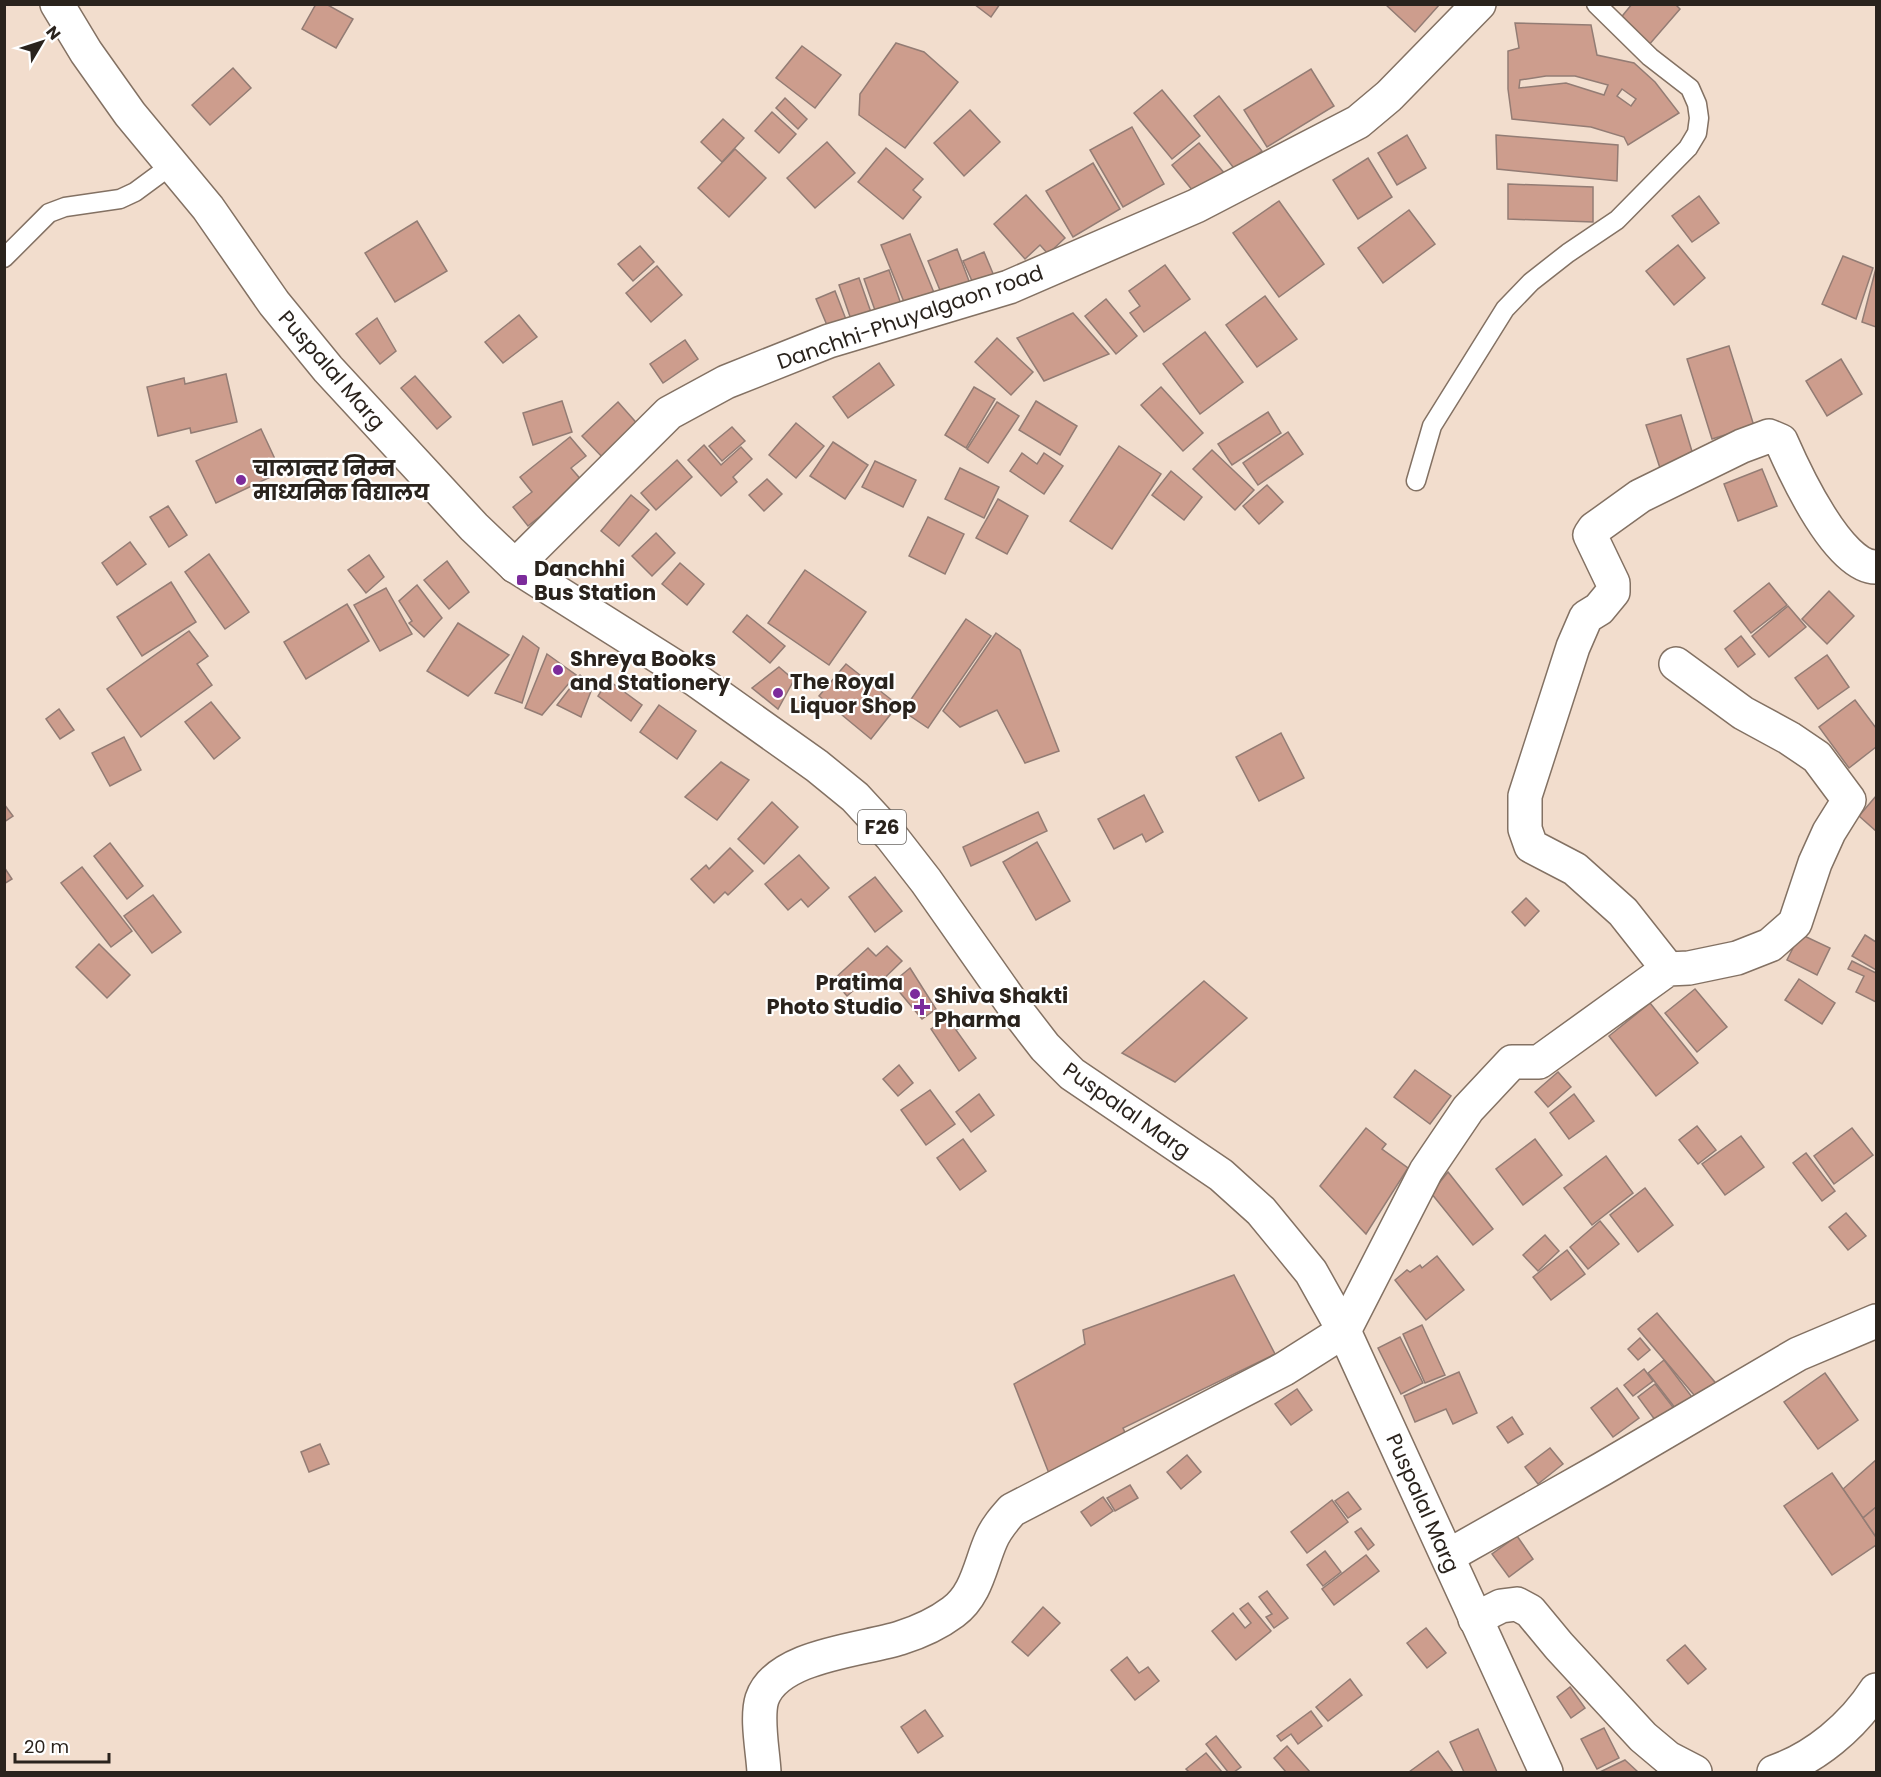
<svg xmlns="http://www.w3.org/2000/svg" width="1881" height="1777" font-family="Poppins,'Noto Sans Devanagari',sans-serif">
  <style>
    .building { fill: #cd9d8d; stroke: #937c74; stroke-width: 1.5; fill-rule: evenodd }
    .lines { fill: none; stroke-linecap: round; stroke-linejoin: round }
    .lane-casing { stroke: #837163; stroke-width: 21 }
    .street-casing { stroke: #837163; stroke-width: 36 }
    .primary-casing { stroke: #837163; stroke-width: 36 }
    .lane { stroke: #fff; stroke-width: 18 }
    .street { stroke: #fff; stroke-width: 33 }
    .primary { stroke: #fff; stroke-width: 33 }
    .poi-dot { fill: #7c2b9b; stroke: #fff; stroke-width: 2 }
    .labels { text-anchor: middle; dominant-baseline: central; stroke-width: 4.5; stroke-linejoin: round; paint-order: stroke }
    .shield { fill: #fff; stroke: #6a6561; stroke-width: 1.5 }
    .shield-label { font-size: 20px; font-weight: bold; fill: #2a231d }
    .street-label { font-size: 21px; fill: #2a231d; stroke: #fff }
    .poi-label { font-size: 21px; font-weight: bold; fill: #2a231d; stroke: #fff; text-anchor: start }
  </style>
  <rect width="100%" height="100%" fill="#f2ddcd"/>
  <g class="building">
    <polygon points="316,4 326,4 353,19 336,48 302,29"/>
    <polygon points="974,4 1000,4 991,17"/>
    <polygon points="1385,4 1440,4 1415,32"/>
    <polygon points="1632,4 1675,4 1680,9 1648,46 1619,20"/>
    <path d="M 1515,23 L 1591,25 L 1597,55 L 1634,63 L 1655,82 L 1679,113 L 1628,145 L 1624,137 L 1591,127 L 1512,119 L 1508,89 L 1508,51 L 1519,48 ZM 1546,76 L 1575,76 L 1608,85 L 1604,95 L 1566,83 L 1519,88 L 1520,80 ZM 1622,89 L 1636,99 L 1631,106 L 1617,96 Z"/>
    <polygon points="896,43 924,52 958,82 905,148 859,115 860,94"/>
    <polygon points="802,46 841,75 815,108 776,78"/>
    <polygon points="233,68 251,88 210,125 192,105"/>
    <polygon points="1311,69 1334,106 1267,147 1244,110"/>
    <polygon points="1162,90 1200,136 1172,159 1134,113"/>
    <polygon points="1219,96 1262,151 1236,171 1194,116"/>
    <polygon points="785,98 807,119 798,129 776,108"/>
    <polygon points="970,110 1000,142 964,176 934,143"/>
    <polygon points="772,112 796,134 779,153 755,131"/>
    <polygon points="723,119 744,138 722,162 701,142"/>
    <polygon points="1132,127 1164,184 1123,207 1090,150"/>
    <polygon points="1407,135 1426,168 1397,185 1378,153"/>
    <polygon points="1496,135 1618,145 1617,181 1497,169"/>
    <polygon points="827,142 855,173 815,208 787,178"/>
    <polygon points="1199,143 1225,174 1197,196 1172,165"/>
    <polygon points="886,148 923,179 913,190 921,197 903,219 858,182"/>
    <polygon points="735,149 766,178 729,217 698,188"/>
    <polygon points="1368,158 1392,197 1358,219 1333,180"/>
    <polygon points="1093,163 1120,209 1073,237 1046,191"/>
    <polygon points="1508,184 1593,187 1593,222 1508,219"/>
    <polygon points="1026,195 1065,238 1048,254 1040,245 1025,259 994,224"/>
    <polygon points="1699,196 1719,223 1692,242 1672,216"/>
    <polygon points="1279,201 1324,264 1279,297 1233,233"/>
    <polygon points="1409,210 1435,244 1383,283 1358,248"/>
    <polygon points="417,221 447,271 395,302 365,253"/>
    <polygon points="910,234 937,300 908,312 881,245"/>
    <polygon points="1678,245 1705,278 1674,305 1646,271"/>
    <polygon points="640,246 654,262 633,281 618,264"/>
    <polygon points="957,249 972,289 944,300 928,261"/>
    <polygon points="984,252 997,283 977,292 963,261"/>
    <polygon points="1843,256 1873,268 1856,319 1822,304"/>
    <polygon points="1165,265 1190,299 1144,332 1130,313 1140,306 1129,291"/>
    <polygon points="657,266 682,295 651,322 626,293"/>
    <polygon points="1876,268 1876,327 1862,322"/>
    <polygon points="889,270 902,307 877,316 864,279"/>
    <polygon points="859,278 873,318 853,325 839,285"/>
    <polygon points="835,291 847,322 829,330 816,299"/>
    <polygon points="1265,296 1297,339 1257,367 1226,325"/>
    <polygon points="1106,299 1137,336 1116,354 1085,316"/>
    <polygon points="1073,313 1109,354 1044,381 1017,338"/>
    <polygon points="519,315 537,337 503,363 485,342"/>
    <polygon points="377,318 396,351 380,364 356,334"/>
    <polygon points="1205,332 1243,382 1200,414 1163,364"/>
    <polygon points="997,338 1033,372 1011,395 975,362"/>
    <polygon points="685,340 698,359 663,383 650,364"/>
    <polygon points="1729,346 1754,426 1712,439 1687,359"/>
    <polygon points="1841,359 1862,394 1827,416 1806,381"/>
    <polygon points="879,363 894,385 848,418 833,397"/>
    <polygon points="226,374 237,422 191,433 190,428 158,436 147,387 184,378 185,384"/>
    <polygon points="415,376 451,417 437,429 401,388"/>
    <polygon points="974,387 995,399 966,448 945,435"/>
    <polygon points="1161,387 1203,433 1183,451 1141,405"/>
    <polygon points="562,401 572,432 533,445 523,413"/>
    <polygon points="1036,401 1077,426 1060,455 1019,430"/>
    <polygon points="618,402 641,428 606,461 582,436"/>
    <polygon points="997,402 1019,416 988,463 967,449"/>
    <polygon points="1268,412 1281,433 1232,465 1218,444"/>
    <polygon points="1681,415 1694,458 1660,468 1646,425"/>
    <polygon points="796,423 824,446 796,478 769,455"/>
    <polygon points="732,427 745,441 722,461 709,446"/>
    <polygon points="261,429 281,472 216,503 196,461"/>
    <polygon points="1288,432 1303,454 1258,485 1243,463"/>
    <polygon points="570,437 586,456 571,468 583,482 528,526 513,507 532,492 520,477"/>
    <polygon points="833,442 868,465 845,499 810,476"/>
    <polygon points="704,445 721,465 741,447 752,459 733,477 737,482 721,496 688,460"/>
    <polygon points="1119,446 1161,474 1112,549 1070,521"/>
    <polygon points="1212,450 1254,490 1235,510 1193,469"/>
    <polygon points="1022,453 1037,464 1044,453 1063,466 1044,494 1010,471"/>
    <polygon points="677,460 692,477 656,510 641,493"/>
    <polygon points="875,461 916,480 903,507 862,487"/>
    <polygon points="960,468 999,487 984,518 945,499"/>
    <polygon points="1762,469 1777,506 1738,521 1724,484"/>
    <polygon points="1171,471 1202,497 1184,520 1152,495"/>
    <polygon points="767,479 782,494 764,511 749,495"/>
    <polygon points="1267,485 1283,502 1259,524 1243,506"/>
    <polygon points="631,495 649,510 619,546 601,531"/>
    <polygon points="998,499 1028,516 1007,554 976,538"/>
    <polygon points="168,506 187,535 169,547 150,517"/>
    <polygon points="928,517 964,534 945,574 909,556"/>
    <polygon points="656,533 675,553 652,576 632,556"/>
    <polygon points="130,542 146,564 117,585 102,563"/>
    <polygon points="209,554 249,612 225,629 185,572"/>
    <polygon points="369,555 384,577 366,593 348,570"/>
    <polygon points="447,561 469,592 449,609 424,580"/>
    <polygon points="680,563 704,584 687,605 662,584"/>
    <polygon points="805,570 866,612 829,665 768,623"/>
    <polygon points="171,582 196,622 142,656 117,617"/>
    <polygon points="1769,583 1787,605 1751,633 1734,611"/>
    <polygon points="417,585 442,618 424,637 409,623 412,621 399,601"/>
    <polygon points="386,588 412,634 380,651 354,605"/>
    <polygon points="1829,591 1854,616 1827,644 1802,619"/>
    <polygon points="347,604 369,641 306,679 284,642"/>
    <polygon points="1788,606 1806,627 1769,657 1752,636"/>
    <polygon points="747,615 785,646 770,663 733,632"/>
    <polygon points="966,619 991,636 928,728 903,711"/>
    <polygon points="458,623 509,655 468,696 427,671"/>
    <polygon points="189,631 208,656 197,664 212,685 141,737 107,689"/>
    <polygon points="996,633 1020,650 1059,751 1025,763 997,710 960,727 943,711"/>
    <polygon points="523,636 539,648 522,703 495,693"/>
    <polygon points="1741,636 1755,654 1738,667 1725,649"/>
    <polygon points="547,654 576,675 542,715 525,708"/>
    <polygon points="1827,655 1849,687 1818,709 1795,678"/>
    <polygon points="846,664 898,705 871,739 819,696"/>
    <polygon points="779,667 794,680 778,709 752,688"/>
    <polygon points="580,675 593,686 581,717 557,705"/>
    <polygon points="608,680 642,705 631,721 598,696"/>
    <polygon points="1855,700 1876,728 1876,747 1849,768 1819,727"/>
    <polygon points="211,702 240,738 214,759 185,722"/>
    <polygon points="659,705 696,731 677,759 640,732"/>
    <polygon points="59,709 74,730 60,739 46,719"/>
    <polygon points="1281,733 1304,778 1259,801 1236,757"/>
    <polygon points="124,737 141,770 110,786 92,753"/>
    <polygon points="721,762 749,780 717,820 685,797"/>
    <polygon points="1144,795 1163,832 1146,842 1142,834 1114,849 1098,819"/>
    <polygon points="1876,796 1876,831 1859,816"/>
    <polygon points="772,802 798,827 764,864 738,839"/>
    <polygon points="4,804 13,816 4,822"/>
    <polygon points="1038,812 1047,831 971,866 963,847"/>
    <polygon points="1037,842 1070,901 1036,920 1003,862"/>
    <polygon points="110,843 143,886 127,899 94,856"/>
    <polygon points="730,848 753,871 728,895 725,892 714,903 691,879 706,865 709,869"/>
    <polygon points="799,855 829,888 808,907 801,899 788,910 765,884"/>
    <polygon points="4,867 12,879 4,884"/>
    <polygon points="82,867 132,931 111,947 61,883"/>
    <polygon points="875,877 902,911 875,932 849,897"/>
    <polygon points="153,895 181,932 152,953 124,916"/>
    <polygon points="1526,898 1539,911 1525,926 1512,912"/>
    <polygon points="1800,934 1830,948 1817,975 1787,960"/>
    <polygon points="1865,935 1876,942 1876,970 1852,956"/>
    <polygon points="99,944 130,975 107,998 76,967"/>
    <polygon points="887,946 902,961 870,992 862,983 847,996 833,980 868,948 876,956"/>
    <polygon points="1852,961 1876,973 1876,1002 1856,992 1864,976 1848,969"/>
    <polygon points="910,968 936,1009 922,1019 892,983"/>
    <polygon points="1799,979 1835,1003 1822,1024 1785,1000"/>
    <polygon points="1204,981 1247,1018 1175,1082 1122,1053"/>
    <polygon points="1695,989 1727,1027 1697,1052 1665,1013"/>
    <polygon points="1650,1003 1698,1063 1656,1096 1609,1036"/>
    <polygon points="952,1015 961,1027 956,1030 976,1058 959,1071 931,1029"/>
    <polygon points="899,1065 913,1083 898,1096 883,1079"/>
    <polygon points="1415,1070 1451,1096 1430,1124 1394,1097"/>
    <polygon points="1558,1072 1571,1087 1548,1107 1535,1092"/>
    <polygon points="930,1090 955,1124 926,1145 901,1110"/>
    <polygon points="979,1094 994,1115 971,1132 956,1112"/>
    <polygon points="1574,1094 1594,1121 1569,1139 1550,1113"/>
    <polygon points="1697,1126 1716,1150 1698,1164 1679,1140"/>
    <polygon points="1366,1128 1386,1144 1382,1149 1408,1168 1366,1234 1320,1186"/>
    <polygon points="1852,1128 1873,1155 1834,1184 1814,1156"/>
    <polygon points="1741,1136 1764,1167 1725,1195 1702,1164"/>
    <polygon points="963,1139 986,1171 960,1190 937,1158"/>
    <polygon points="1535,1139 1562,1175 1523,1205 1496,1169"/>
    <polygon points="1806,1153 1835,1191 1822,1201 1793,1163"/>
    <polygon points="1606,1156 1633,1193 1592,1225 1564,1188"/>
    <polygon points="1448,1172 1493,1229 1473,1245 1431,1193"/>
    <polygon points="1645,1188 1673,1225 1638,1252 1610,1215"/>
    <polygon points="1846,1213 1866,1236 1848,1250 1829,1227"/>
    <polygon points="1600,1221 1619,1244 1588,1269 1570,1247"/>
    <polygon points="1545,1235 1559,1251 1538,1271 1523,1255"/>
    <polygon points="1567,1250 1585,1274 1551,1300 1533,1277"/>
    <polygon points="1437,1256 1464,1290 1426,1320 1395,1280 1407,1270 1410,1272 1420,1265 1422,1268"/>
    <polygon points="1234,1275 1275,1354 1123,1428 1126,1435 1050,1476 1014,1384 1085,1344 1083,1330"/>
    <polygon points="1657,1313 1719,1387 1700,1402 1638,1329"/>
    <polygon points="1422,1325 1445,1375 1425,1383 1403,1334"/>
    <polygon points="1400,1337 1423,1383 1401,1394 1378,1348"/>
    <polygon points="1640,1338 1650,1350 1638,1360 1628,1349"/>
    <polygon points="1664,1360 1695,1401 1679,1413 1648,1373"/>
    <polygon points="1644,1369 1653,1381 1633,1396 1624,1385"/>
    <polygon points="1459,1372 1477,1413 1453,1424 1446,1409 1415,1422 1404,1396"/>
    <polygon points="1825,1373 1858,1420 1818,1449 1784,1402"/>
    <polygon points="1655,1384 1676,1411 1658,1424 1638,1397"/>
    <polygon points="1617,1388 1639,1418 1613,1437 1591,1408"/>
    <polygon points="1297,1389 1312,1410 1291,1425 1275,1404"/>
    <polygon points="1512,1417 1523,1434 1508,1443 1497,1427"/>
    <polygon points="320,1444 329,1464 309,1472 301,1452"/>
    <polygon points="1550,1448 1563,1464 1538,1484 1525,1467"/>
    <polygon points="1187,1455 1201,1472 1181,1489 1167,1472"/>
    <polygon points="1876,1460 1876,1507 1863,1518 1843,1489"/>
    <polygon points="1832,1473 1876,1537 1876,1545 1832,1575 1784,1506"/>
    <polygon points="1130,1485 1138,1498 1115,1511 1107,1498"/>
    <polygon points="1348,1492 1361,1509 1348,1518 1335,1501"/>
    <polygon points="1103,1497 1113,1511 1091,1526 1081,1512"/>
    <polygon points="1332,1500 1348,1522 1307,1553 1291,1532"/>
    <polygon points="1876,1507 1876,1537 1863,1518"/>
    <polygon points="1361,1528 1374,1545 1368,1550 1355,1532"/>
    <polygon points="1517,1536 1533,1559 1509,1577 1492,1554"/>
    <polygon points="1325,1551 1341,1572 1323,1586 1307,1565"/>
    <polygon points="1366,1555 1379,1571 1334,1605 1322,1589"/>
    <polygon points="1267,1591 1288,1618 1274,1628 1266,1617 1272,1614 1259,1597"/>
    <polygon points="1248,1603 1271,1631 1236,1660 1212,1631 1233,1613 1245,1628 1251,1623 1240,1609"/>
    <polygon points="1043,1607 1060,1623 1028,1656 1012,1642"/>
    <polygon points="1426,1628 1446,1653 1427,1668 1407,1643"/>
    <polygon points="1685,1645 1706,1669 1688,1684 1667,1660"/>
    <polygon points="1127,1657 1139,1673 1148,1667 1159,1681 1135,1700 1111,1670"/>
    <polygon points="1350,1679 1362,1695 1328,1721 1316,1707"/>
    <polygon points="1570,1687 1585,1708 1571,1718 1557,1697"/>
    <polygon points="925,1710 943,1736 918,1753 901,1727"/>
    <polygon points="1311,1711 1322,1726 1298,1744 1291,1734 1281,1741 1277,1736"/>
    <polygon points="1604,1728 1619,1758 1597,1769 1581,1739"/>
    <polygon points="1478,1729 1497,1772 1464,1772 1450,1742"/>
    <polygon points="1216,1736 1241,1767 1234,1772 1228,1772 1206,1744"/>
    <polygon points="1287,1746 1310,1772 1286,1772 1274,1758"/>
    <polygon points="1438,1751 1453,1772 1409,1772"/>
    <polygon points="1206,1753 1222,1772 1189,1772 1186,1769"/>
    <polygon points="1625,1760 1638,1772 1600,1772"/>
  </g>
  <g class="lines">
    <defs>
      <g id="lane">
        <polyline points="4,258 49,213 65,207 120,199 135,192 173,164"/>
        <polyline points="1416,481 1432,426 1505,309 1531,282 1568,253 1617,220 1688,148 1697,133 1699,118 1697,104 1690,88 1650,57 1596,4"/>
      </g>
      <g id="street">
        <polyline points="515,566 669,413 726,382 829,341 1009,287 1196,206 1358,122 1389,96 1479,4"/>
        <path d="M 1668,969 L 1623,912 L 1575,869 L 1531,846 L 1525,829 L 1525,796 L 1573,647 L 1586,617 L 1599,609 L 1613,592 L 1613,583 L 1590,535 L 1594,529 L 1640,496 L 1742,446 L 1769,436 L 1781,441 C 1795,473 1839,568 1876,567"/>
        <polyline points="1448,1556 1602,1469 1798,1354 1876,1321"/>
        <polyline points="1475,1619 1501,1606 1517,1604 1530,1611 1559,1646 1643,1737 1668,1758 1695,1772"/>
        <path d="M 764,1772 C 763,1752 756,1718 762,1699 C 777,1655 862,1650 900,1638 C 919,1632 937,1624 953,1612 C 977,1594 980,1565 991,1540 C 996,1528 1004,1519 1012,1510 L 1284,1369 L 1344,1331 L 1426,1171 L 1468,1109 L 1512,1062 L 1539,1062 L 1668,969 L 1689,968 L 1737,958 L 1770,945 L 1795,923 L 1815,863 L 1829,832 L 1849,800 L 1817,757 L 1789,738 L 1743,713 L 1676,664"/>
        <path d="M 1774,1772 C 1815,1758 1853,1726 1876,1690"/>
      </g>
      <polyline id="primary" points="57,4 86,52 130,114 208,208 274,303 328,369 474,527 515,566 696,680 817,766 855,797 891,836 926,881 1018,1012 1045,1047 1072,1074 1221,1175 1261,1211 1311,1272 1344,1331 1546,1772"/>
    </defs>
    <use href="#lane" class="lane-casing"/>
    <use href="#street" class="street-casing"/>
    <use href="#primary" class="primary-casing"/>
    <use href="#lane" class="lane"/>
    <use href="#street" class="street"/>
    <use href="#primary" class="primary"/>
  </g>
  <g class="poi-dot">
    <circle cx="241" cy="480" r="6"/>
    <rect x="516" y="574" width="12" height="12" rx="3"/>
    <circle cx="558" cy="670" r="6"/>
    <circle cx="778" cy="693" r="6"/>
    <circle cx="915" cy="994" r="6"/>
    <path d="M919 998h6v6h6v6h-6v6h-6v-6h-6v-6h6z"/>
  </g>
  <g class="labels">
    <rect class="shield" x="858" y="810" width="48" height="34" rx="4.5"/>
    <g class="shield-label">
      <text x="882" y="827">F26</text>
    </g>
    <g class="street-label">
      <text transform="translate(910 317) rotate(-19)">Danchhi-Phuyalgaon road</text>
      <text transform="translate(332 370) rotate(49)">Puspalal Marg</text>
      <text transform="translate(1127 1110) rotate(35)">Puspalal Marg</text>
      <text transform="translate(1423 1503) rotate(66)">Puspalal Marg</text>
    </g>
    <g class="poi-label">
      <text x="253" y="468">चालान्तर निम्न<tspan x="253" dy="24">माध्यमिक विद्यालय</tspan></text>
      <text x="534" y="568">Danchhi<tspan x="534" dy="24">Bus Station</tspan></text>
      <text x="570" y="658">Shreya Books<tspan x="570" dy="24">and Stationery</tspan></text>
      <text x="790" y="681">The Royal<tspan x="790" dy="24">Liquor Shop</tspan></text>
      <text x="903" y="982" text-anchor="end">Pratima<tspan x="903" dy="24">Photo Studio</tspan></text>
      <text x="934" y="995">Shiva Shakti<tspan x="934" dy="24">Pharma</tspan></text>
    </g>
  </g>
  <rect width="1881" height="1777" fill="none" stroke="#2a231d" stroke-width="12"/>
  <g transform="translate(42 42) rotate(51)" stroke="#ffffff" stroke-width="4.5" paint-order="stroke">
  <path d="M0-4.5L10 22L0 15L-10 22Z" fill="#2a231d"/>
  <text y="-9" font-size="16" font-weight="bold" text-anchor="middle" fill="#2a231d">N</text>
  </g>
  <path d="M15 1753v9h94v-9" fill="none" stroke="#2a231d" stroke-width="3"/>
  <text x="24" y="1753" font-size="18" fill="#2a231d" stroke="#ffffff" stroke-width="4.5" paint-order="stroke">20 m</text>
</svg>
